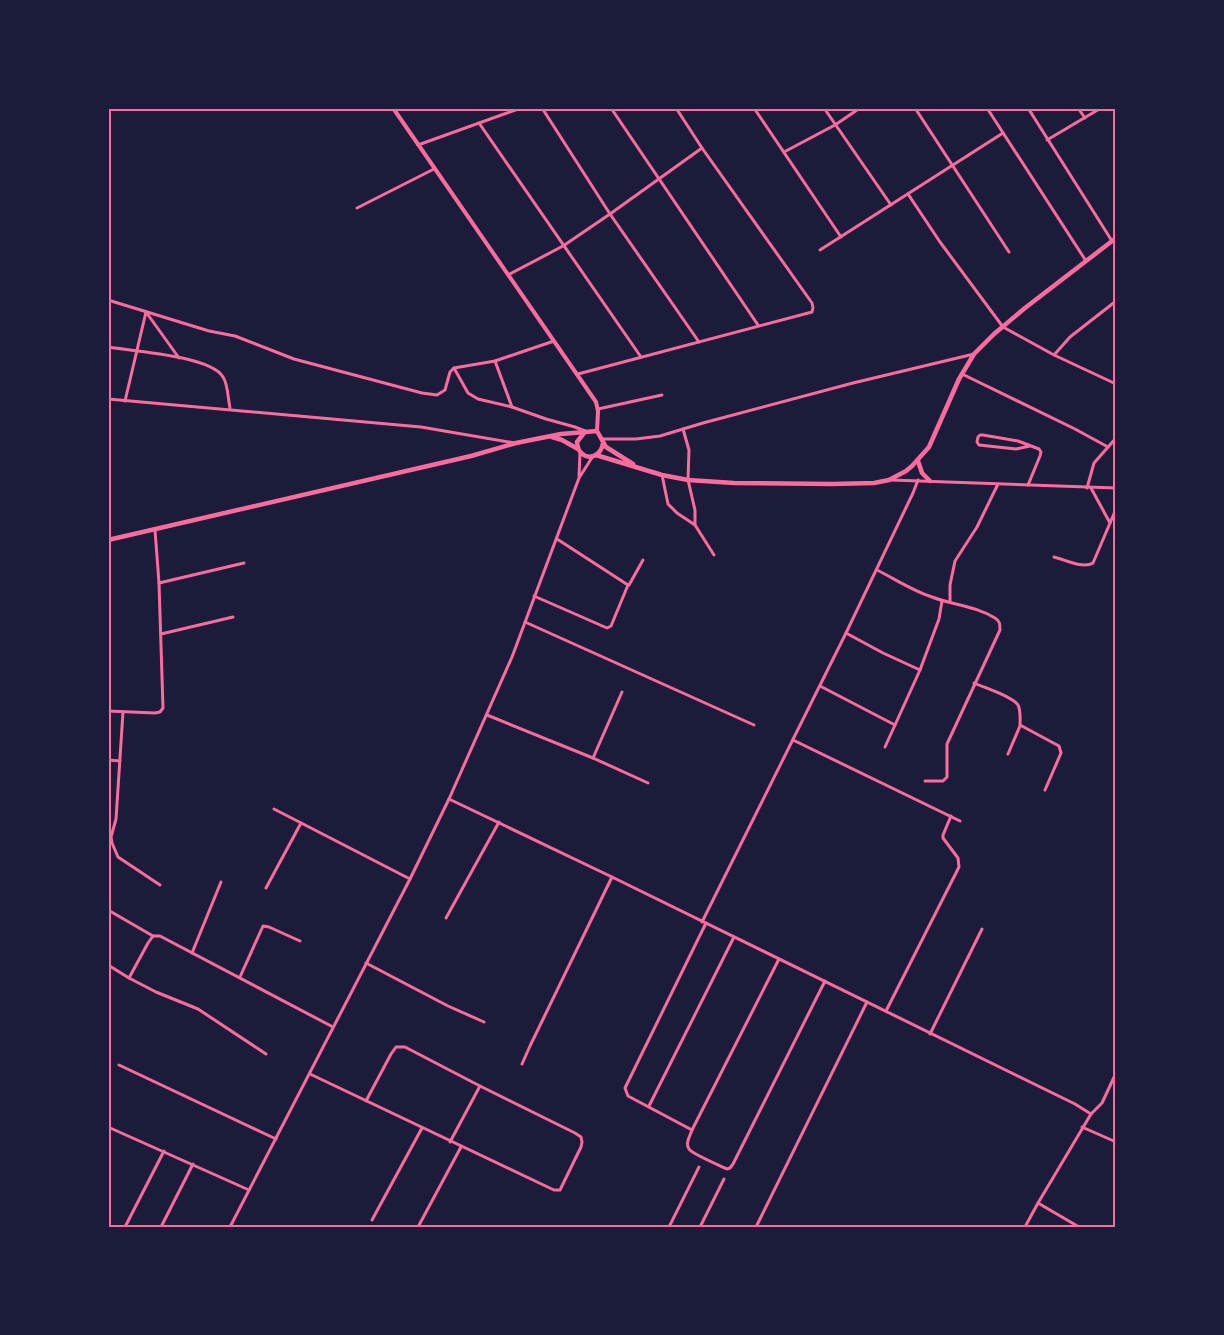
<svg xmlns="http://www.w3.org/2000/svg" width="1224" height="1335" font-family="'Nunito Sans',sans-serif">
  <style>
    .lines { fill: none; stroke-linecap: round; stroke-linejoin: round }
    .minor { stroke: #ff6b9d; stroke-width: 3 }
    .tertiary { stroke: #ff6b9d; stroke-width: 4 }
    .secondary { stroke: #ff6b9d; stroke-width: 4.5 }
    .neatline { fill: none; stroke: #ff6b9d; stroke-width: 2 }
  </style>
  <rect width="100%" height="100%" fill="#1b1b3a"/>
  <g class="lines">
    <g class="minor">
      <polyline points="542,108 610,214 699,342"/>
      <polyline points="611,108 758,325"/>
      <polyline points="754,108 841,237"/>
      <polyline points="824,108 891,205"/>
      <polyline points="915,108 1009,252"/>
      <polyline points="987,108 1086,261"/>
      <polyline points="1028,108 1112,241"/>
      <polyline points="1078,108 1085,118"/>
      <polyline points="108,110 120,108"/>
      <polyline points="479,123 641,357"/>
      <polyline points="1047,140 1101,108"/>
      <polyline points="418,145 521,108"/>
      <polyline points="784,152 835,125 860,108"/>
      <polyline points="908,194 940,242 1003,327 1054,355 1116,384"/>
      <polyline points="357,208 434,169"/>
      <polyline points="820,250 1003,133"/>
      <polyline points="508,275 563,246 610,214 702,148"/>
      <polyline points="108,300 209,331 235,336 294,359 422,393 437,395 445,390 450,372 454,368 495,361 554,341"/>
      <path d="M 108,347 C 133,351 211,356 223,377 C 228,384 228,399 230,408"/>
      <polyline points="1054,355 1070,337 1116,301"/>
      <polyline points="495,361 512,407"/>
      <polyline points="454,368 468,393 478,399 512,407 546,419 575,427 585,431"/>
      <polyline points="578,374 812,312 813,308 812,303 702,148 676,108"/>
      <polyline points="962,374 1075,429 1108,447"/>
      <polyline points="108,399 421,427 515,443"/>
      <polyline points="125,401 146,312 179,358"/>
      <polyline points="598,409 662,395"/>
      <polyline points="683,429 689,450 688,480 695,510 695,525"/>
      <polyline points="602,439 636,439 660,436 703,423 853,383 974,354"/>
      <polyline points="662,475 668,504 677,513 695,525 714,555"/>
      <polyline points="579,476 580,453"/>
      <polyline points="891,480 1116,488"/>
      <polyline points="1028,485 1040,456 1041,452 1039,449 1018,441 983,435 980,435 978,437 977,442 979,445 1016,449 1030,446"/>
      <polyline points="1087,488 1094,463 1116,438"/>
      <polyline points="1091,488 1110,523"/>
      <path d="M 1054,557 C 1066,560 1083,569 1093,563 L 1116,509"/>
      <path d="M 877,570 C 895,579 913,591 932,597 C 952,605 976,606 995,618 C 1000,621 1000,624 1000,630 L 947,744 L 947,777 L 943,781 L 925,781"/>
      <polyline points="159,583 244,563"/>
      <polyline points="629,585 643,560"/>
      <polyline points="534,596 607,628 611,626 628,585 557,539"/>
      <polyline points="950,602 950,585 955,561 977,527 998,484"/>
      <polyline points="525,622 754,725"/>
      <polyline points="846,633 883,653 920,670 939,619 942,601"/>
      <polyline points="161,634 233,617"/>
      <path d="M 974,683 C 985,688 1012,696 1018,705 C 1021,711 1020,719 1020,725 L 1059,746 L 1061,753 L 1045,790"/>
      <polyline points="820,686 895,725"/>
      <polyline points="108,711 155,713 160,712 163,708 159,583 155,530"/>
      <polyline points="123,712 116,819 111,837 112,843 118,857 160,885"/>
      <polyline points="487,715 593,758 622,692"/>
      <polyline points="793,740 960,821"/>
      <polyline points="885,747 920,670"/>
      <polyline points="1008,754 1020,726"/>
      <polyline points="593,758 648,783"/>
      <polyline points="108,760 120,761"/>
      <polyline points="449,799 612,877 1075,1104 1091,1114 1038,1203 1025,1227"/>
      <polyline points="274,809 410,879"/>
      <polyline points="266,888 301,823"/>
      <polyline points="108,910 153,936 160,936 333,1027"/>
      <polyline points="446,918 499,822"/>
      <polyline points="702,922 846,633 913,493 918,480"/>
      <polyline points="153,936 148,943 129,978 156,992 198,1009 266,1054"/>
      <polyline points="192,953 221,882"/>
      <path d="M 779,959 L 692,1130 C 690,1136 685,1143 689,1149 C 692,1154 721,1166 727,1169 L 730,1168 L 733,1164 L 825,981"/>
      <polyline points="366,963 448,1006 484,1022"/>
      <polyline points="108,965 129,978"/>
      <polyline points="240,977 263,926 269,927 300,941"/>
      <polyline points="886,1011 959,867 958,858 943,838 943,835 951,816"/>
      <polyline points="930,1034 982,929"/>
      <polyline points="522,1064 530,1046 612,877"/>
      <polyline points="119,1065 276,1139"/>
      <polyline points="310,1074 554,1190 560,1190 581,1147 582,1142 581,1137 575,1133 480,1086 405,1047 396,1047 391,1054 366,1101"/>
      <polyline points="649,1106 734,937"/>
      <polyline points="1091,1114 1102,1103 1116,1073"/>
      <polyline points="108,1127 249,1190"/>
      <polyline points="1082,1127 1116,1142"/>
      <polyline points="692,1130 628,1096 625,1088 706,923"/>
      <polyline points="450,1142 480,1086"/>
      <polyline points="1038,1203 1079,1227"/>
      <polyline points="372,1220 422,1128"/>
      <polyline points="125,1227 164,1151"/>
      <polyline points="161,1227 193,1164"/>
      <polyline points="230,1227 410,879 449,799 512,657 579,478 593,456"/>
      <polyline points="418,1227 461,1147"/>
      <polyline points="669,1227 699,1167"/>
      <polyline points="700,1227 724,1179"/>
      <polyline points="756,1227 867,1002"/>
    </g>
    <polyline class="tertiary" points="393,108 596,402 598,411 597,431"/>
    <g class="secondary">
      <path d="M 584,433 L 577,442 C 578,461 600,462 603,443"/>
      <polyline points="552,437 562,440 578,449"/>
      <polyline points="596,455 662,475 688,480 734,483 832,484 874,483 889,480 906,471 912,466 929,447 959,379 974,354 994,334 1025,308 1116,238"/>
      <polyline points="918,461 922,473 930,481"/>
      <polyline points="108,540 471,456 516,443 561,434 597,431 606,447 633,464"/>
    </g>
  </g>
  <rect width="1224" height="1335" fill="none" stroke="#1b1b3a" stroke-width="219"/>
  <rect x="110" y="110" width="1004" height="1116" class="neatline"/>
</svg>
